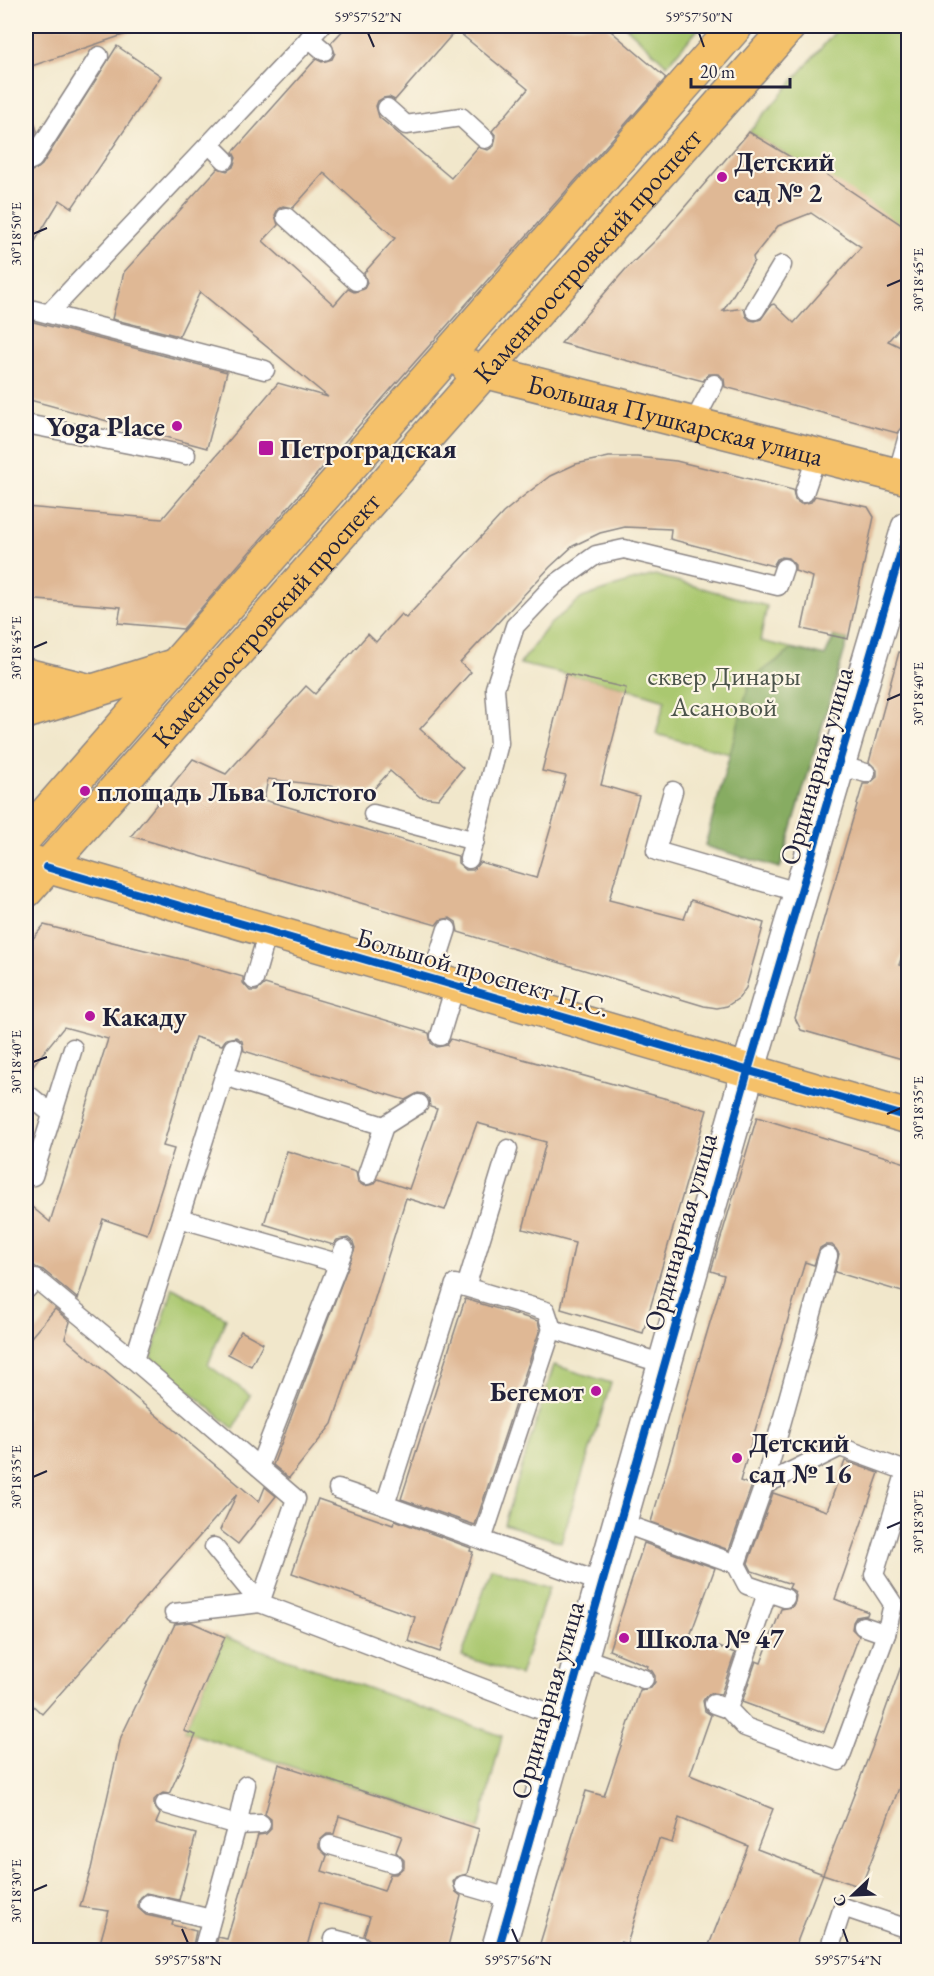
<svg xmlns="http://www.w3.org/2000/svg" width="934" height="1976" font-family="'EB Garamond',serif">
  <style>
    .green { fill: #aac870; stroke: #667556; stroke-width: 1.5 }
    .forest { fill: #87ac62; stroke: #54674e; stroke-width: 1.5 }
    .building { fill: #dfb895; fill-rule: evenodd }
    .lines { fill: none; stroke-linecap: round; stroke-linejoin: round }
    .service-casing { stroke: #8a8483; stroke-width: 21 }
    .tertiary-casing { stroke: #8a8483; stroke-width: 36 }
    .primary-casing { stroke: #8a8483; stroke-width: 36 }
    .service { stroke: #fff; stroke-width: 18 }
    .tertiary { stroke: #fff; stroke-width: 33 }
    .primary { stroke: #f5c16b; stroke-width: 33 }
    .cycleway-casing { stroke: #fcf5e5; stroke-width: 11 }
    .cycleway { stroke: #0057b8; stroke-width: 8 }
    .ticks { fill: none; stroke: #22223b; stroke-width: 2 }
    .poi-dot { fill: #b5179e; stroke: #fcf5e5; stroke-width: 2 }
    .labels { text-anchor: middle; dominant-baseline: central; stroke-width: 4.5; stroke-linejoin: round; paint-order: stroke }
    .poi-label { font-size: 27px; font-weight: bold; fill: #22223b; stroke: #fcf5e5; text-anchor: start }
    .street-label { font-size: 27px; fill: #22223b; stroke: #fcf5e5 }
    .park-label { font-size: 27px; fill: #4b544b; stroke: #fcf5e5 }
    .neatline { fill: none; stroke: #22223b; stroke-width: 2 }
    .ticks-label { font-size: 15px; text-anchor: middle; fill: #22223b }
  </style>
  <rect width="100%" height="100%" fill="#fcf5e5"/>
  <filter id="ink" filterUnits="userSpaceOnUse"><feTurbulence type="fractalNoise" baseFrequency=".0167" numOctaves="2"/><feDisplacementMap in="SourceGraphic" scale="12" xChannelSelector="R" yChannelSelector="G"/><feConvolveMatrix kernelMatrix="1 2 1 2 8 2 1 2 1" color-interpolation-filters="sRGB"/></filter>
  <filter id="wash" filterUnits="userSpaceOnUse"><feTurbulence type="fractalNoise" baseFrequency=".008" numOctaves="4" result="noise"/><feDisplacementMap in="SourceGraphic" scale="24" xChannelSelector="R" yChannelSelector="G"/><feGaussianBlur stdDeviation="1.35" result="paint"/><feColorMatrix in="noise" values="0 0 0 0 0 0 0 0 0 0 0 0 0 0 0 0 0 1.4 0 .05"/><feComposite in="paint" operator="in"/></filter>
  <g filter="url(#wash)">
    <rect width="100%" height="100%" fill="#f1e7cb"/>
    <g class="green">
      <polygon points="625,26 701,26 667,65"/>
      <polygon points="840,26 908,26 908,230 749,132"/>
      <polygon points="655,575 767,606 760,641 825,656 834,636 848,639 780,868 705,846 730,754 656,734 665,700 626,688 520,664 549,625 582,598 628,582"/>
      <polygon points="173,1288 226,1318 208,1365 250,1395 234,1429 151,1358"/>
      <polygon points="554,1365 611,1383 561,1542 504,1524"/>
      <polygon points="491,1568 549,1587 520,1675 462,1656"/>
      <polygon points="225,1637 502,1736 479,1829 184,1731"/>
    </g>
    <polygon class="forest" points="834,636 848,639 780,868 705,846 750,680 793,649 825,656"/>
    <g id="blocks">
      <g class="building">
        <polygon points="26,26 137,26 138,30 26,68"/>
        <path d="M 347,26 L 605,26 L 666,78 L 361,423 L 183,629 L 118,623 L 121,607 L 26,599 L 26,507 L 162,519 L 278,383 L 328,397 L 200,292 L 179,336 L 112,319 L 124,272 L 218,168 L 227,171 L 233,167 L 236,158 L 233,152 L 316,59 L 322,62 L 332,59 L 335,53 L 331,43 ZM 456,30 L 528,89 L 492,131 L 496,136 L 494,146 L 488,150 L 478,147 L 451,178 L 379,117 L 376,106 L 378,101 L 383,98 L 389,97 L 395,100 ZM 324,173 L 395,238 L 364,273 L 367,283 L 364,289 L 354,292 L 348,289 L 334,305 L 263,241 L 278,225 L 275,215 L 278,209 L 283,206 L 293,208 Z"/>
        <polygon points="117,46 161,76 72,208 60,200 26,256 26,173 37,169 42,165"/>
        <polygon points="31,112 37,131 26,150 26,113"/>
        <path d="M 749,132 L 817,173 L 824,173 L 909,230 L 909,317 L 888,341 L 909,351 L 909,425 L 901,428 L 897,433 L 725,387 L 724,379 L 719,374 L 709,374 L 703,381 L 561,343 L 625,270 L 658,238 ZM 811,213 L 861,247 L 794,323 L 774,304 L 771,305 L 761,319 L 755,321 L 750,320 L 746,316 L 744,308 L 723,311 L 754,261 L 753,257 L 778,226 Z"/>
        <polygon points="26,320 227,372 207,448 26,399"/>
        <polygon points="609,457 637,457 676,461 730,474 793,490 795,500 801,504 811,502 815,496 868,507 874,517 848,639 802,629 813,577 795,571 795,565 788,558 782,557 777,559 773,566 670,539 671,529 625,527 600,533 573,546 550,567 460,663 471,672 420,729 463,768 438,799 420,797 390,771 372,791 268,779 264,800 458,856 458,863 466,870 473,870 480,862 536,878 566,776 542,771 566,674 626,688 601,785 639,796 609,900 684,919 691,900 764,923 746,988 739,998 727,1006 717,1008 704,1006 458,932 456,922 450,918 440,920 436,925 131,836 193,759 226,774 306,686 315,694 368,634 376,642 401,614 406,618 503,513 525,495 550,476 576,464"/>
        <polygon points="899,652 909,653 909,933 899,965 909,968 909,1061 801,1030 795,1018 863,784 869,784 877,777 877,770 869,762"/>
        <polygon points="44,925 185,960 243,977 243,983 250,991 257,991 265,984 429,1033 431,1043 437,1047 447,1045 451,1039 707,1110 643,1333 561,1309 575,1243 523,1229 546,1142 477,1123 445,1210 406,1198 371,1311 332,1424 289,1478 273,1465 355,1248 353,1242 348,1238 337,1240 333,1245 264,1224 287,1151 356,1172 358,1182 364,1186 374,1184 378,1179 409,1189 437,1109 430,1107 429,1099 424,1094 418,1093 405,1100 244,1051 242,1041 236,1037 226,1039 222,1045 195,1037 163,1146 174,1149 147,1234 103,1219 78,1299 43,1270 37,1268 26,1259 26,1202 50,1222 108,1039 64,1027 26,1074 26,947"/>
        <polygon points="757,1117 909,1164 909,1294 835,1272 839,1254 836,1249 832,1245 825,1245 820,1248 814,1265 805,1262 740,1481 752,1485 729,1550 651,1522 724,1275 711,1271"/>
        <polygon points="465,1299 538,1321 540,1329 475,1525 401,1499"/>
        <polygon points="55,1309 70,1322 65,1338 259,1502 265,1487 276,1496 238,1544 220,1530 237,1494 42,1714 26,1699 26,1343"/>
        <polygon points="241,1331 263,1343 251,1366 228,1354"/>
        <polygon points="845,1461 879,1473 835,1599 868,1612 867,1615 856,1617 853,1622 852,1629 859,1636 824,1732 742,1702 756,1661 761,1663 781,1609 792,1607 795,1602 796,1596 794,1591 789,1588 791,1584 752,1571 748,1563 773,1493 827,1511"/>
        <polygon points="318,1499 393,1525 395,1520 471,1548 470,1551 473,1552 440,1652 408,1641 415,1617 292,1573"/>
        <polygon points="644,1543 715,1568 690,1636 735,1653 721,1694 711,1693 706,1696 703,1701 705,1711 711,1715 690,1775 773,1809 757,1849 823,1874 794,1950 707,1950 748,1846 679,1818 672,1843 659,1839 627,1944 620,1942 617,1950 538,1950 586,1791 604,1796 640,1690 651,1688 655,1682 655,1676 652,1671 647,1668 648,1666 609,1650"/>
        <polygon points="191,1622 225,1637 184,1731 196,1735 169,1794 163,1793 158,1796 154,1800 154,1806 160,1814 156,1823 196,1834 179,1900 146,1893 141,1897 138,1902 138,1908 146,1915 173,1921 172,1925 196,1931 192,1950 98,1950 109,1911 80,1907 91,1869 121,1737 175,1624"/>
        <polygon points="905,1655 909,1656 909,1762 861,1887 823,1874 872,1748"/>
        <path d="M 279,1764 L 479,1829 L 467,1874 L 457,1877 L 453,1882 L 456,1892 L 461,1896 L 447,1950 L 371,1950 L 372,1942 L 364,1935 L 370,1917 L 319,1903 L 306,1950 L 252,1950 L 235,1946 L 235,1950 L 215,1950 L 218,1937 L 227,1939 L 258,1835 L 266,1834 L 271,1829 L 271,1819 L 265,1814 ZM 339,1816 L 402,1836 L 396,1852 L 404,1860 L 404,1867 L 396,1874 L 390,1874 L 384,1891 L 322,1871 L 327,1856 L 319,1848 L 319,1841 L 327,1834 L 334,1834 Z"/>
      </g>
    </g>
  </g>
  <g filter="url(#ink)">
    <use href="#blocks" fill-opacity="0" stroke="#8a8483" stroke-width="1.5"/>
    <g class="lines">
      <defs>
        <g id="service">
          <polyline points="309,38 324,51"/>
          <polyline points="387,108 406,125 461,117 485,139"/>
          <polyline points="210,145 225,160"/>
          <polyline points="26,162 33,159 99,56"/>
          <polyline points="286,217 356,281"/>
          <polyline points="26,308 265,370"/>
          <polyline points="755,310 782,265"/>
          <polyline points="49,313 321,26"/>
          <polyline points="26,424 186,455"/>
          <polyline points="693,424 714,384"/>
          <polyline points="897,475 908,436"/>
          <polyline points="804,493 817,455"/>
          <polyline points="838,765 866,773"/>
          <polyline points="673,791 656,851 801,893"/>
          <polyline points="373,814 475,841"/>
          <polyline points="469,859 499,743 495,688 515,626 554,585 596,555 624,549 778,586 784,568"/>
          <polyline points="431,979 447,929"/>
          <polyline points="254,980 268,931"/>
          <polyline points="440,1036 455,986"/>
          <polyline points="224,1076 384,1126"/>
          <polyline points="26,1093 52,1114"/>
          <polyline points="367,1175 384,1126 419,1104"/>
          <polyline points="33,1176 73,1048"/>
          <polyline points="179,1218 337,1263"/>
          <polyline points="466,1287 508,1149"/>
          <polyline points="26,1290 36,1279 134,1360 296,1499 260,1603 535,1708 563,1717"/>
          <polyline points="134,1360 233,1048"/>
          <polyline points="259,1467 344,1249"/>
          <polyline points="764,1485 840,1447 906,1471"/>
          <polyline points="338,1489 385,1505"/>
          <polyline points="619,1522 736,1564 747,1585 785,1598"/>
          <polyline points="482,1540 552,1329"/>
          <polyline points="736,1564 764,1485 828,1256"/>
          <polyline points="602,1583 385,1505 455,1284 546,1311 552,1329 664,1364"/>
          <polyline points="174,1613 260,1603 214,1547"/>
          <polyline points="886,1634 893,1604 874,1575 906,1471 908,1471"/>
          <polyline points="581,1657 644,1679"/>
          <polyline points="714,1704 728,1709 767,1593"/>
          <polyline points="728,1709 745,1727 839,1761 886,1634 863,1626"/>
          <polyline points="165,1804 237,1825 261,1824"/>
          <polyline points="330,1845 393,1863"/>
          <polyline points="464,1885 512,1899"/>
          <polyline points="149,1904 211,1919"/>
          <polyline points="203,1950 237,1825 246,1785"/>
          <polyline points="332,1950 334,1939 361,1946"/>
          <polyline points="829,1950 843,1907 908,1929"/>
        </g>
        <polyline id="tertiary" points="498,1950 748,1071 908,528"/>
        <g id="primary">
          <path id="s1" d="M 468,367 L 908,478"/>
          <polyline points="26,675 91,691"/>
          <polyline points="26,712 173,666"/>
          <polyline points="26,836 736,26"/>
          <polyline points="29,861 908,1117"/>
          <path id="s2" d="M 26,891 L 789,26"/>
        </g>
      </defs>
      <use href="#service" class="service-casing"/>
      <use href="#tertiary" class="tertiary-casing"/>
      <use href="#primary" class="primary-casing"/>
      <use href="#service" class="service"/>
      <use href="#tertiary" class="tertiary"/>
      <use href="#primary" class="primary"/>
      <defs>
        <g id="cycleway">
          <polyline points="46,867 908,1117"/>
          <polyline points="498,1950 748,1071 908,528"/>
        </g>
      </defs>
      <use href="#cycleway" class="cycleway-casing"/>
      <use href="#cycleway" class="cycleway"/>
    </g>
  </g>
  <path class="ticks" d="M 368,33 L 374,47M 699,33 L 704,47M 33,234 L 47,228M 887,286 L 901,280M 33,648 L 47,642M 887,700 L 901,694M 33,1062 L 47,1057M 887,1114 L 901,1108M 33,1477 L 47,1471M 887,1528 L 901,1522M 33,1891 L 47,1885M 182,1929 L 188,1943M 512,1929 L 518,1943M 843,1929 L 848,1943"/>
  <g class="poi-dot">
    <circle cx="722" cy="177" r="6"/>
    <circle cx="177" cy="426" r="6"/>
    <rect x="258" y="440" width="16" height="16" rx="3"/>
    <circle cx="85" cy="791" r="6"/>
    <circle cx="90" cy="1016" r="6"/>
    <circle cx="596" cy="1391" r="6"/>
    <circle cx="737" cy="1458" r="6"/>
    <circle cx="624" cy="1638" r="6"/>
  </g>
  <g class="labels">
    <g class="poi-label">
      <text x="734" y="161">Детский<tspan x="734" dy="31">сад № 2</tspan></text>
      <text x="165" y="426" text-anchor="end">Yoga Place</text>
      <text x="280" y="448">Петроградская</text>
      <text x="97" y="791">площадь Льва Толстого</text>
      <text x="102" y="1016">Какаду</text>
      <text x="584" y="1391" text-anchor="end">Бегемот</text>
      <text x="749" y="1442">Детский<tspan x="749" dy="31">сад № 16</tspan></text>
      <text x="636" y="1638">Школа № 47</text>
    </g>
    <g class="street-label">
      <text stroke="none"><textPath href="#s2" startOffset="848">Каменноостровский проспект</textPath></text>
      <text stroke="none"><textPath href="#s1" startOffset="214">Большая Пушкарская улица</textPath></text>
      <text stroke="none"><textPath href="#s2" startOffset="362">Каменноостровский проспект</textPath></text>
      <text transform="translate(816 766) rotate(-74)">Ординарная улица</text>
      <text transform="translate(483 972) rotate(16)">Большой проспект П.С.</text>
      <text transform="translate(680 1232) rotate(-74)">Ординарная улица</text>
      <text transform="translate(547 1700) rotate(-74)">Ординарная улица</text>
    </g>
    <g class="park-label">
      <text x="724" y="675">сквер Динары<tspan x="724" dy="31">Асановой</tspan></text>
    </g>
  </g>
  <rect width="934" height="1976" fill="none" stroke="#fcf5e5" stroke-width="66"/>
  <g transform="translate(853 1895) rotate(247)" stroke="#fcf5e5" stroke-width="4.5" paint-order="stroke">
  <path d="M0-4.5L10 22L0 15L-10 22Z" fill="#22223b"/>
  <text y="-9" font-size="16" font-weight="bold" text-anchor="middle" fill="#22223b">С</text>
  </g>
  <path d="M691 78v9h99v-9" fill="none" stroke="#22223b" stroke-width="3"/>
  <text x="700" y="78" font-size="18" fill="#22223b" stroke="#fcf5e5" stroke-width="4.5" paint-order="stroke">20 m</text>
  <rect x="33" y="33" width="868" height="1910" class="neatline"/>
  <g class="ticks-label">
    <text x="368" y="22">59°57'52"N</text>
    <text x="699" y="22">59°57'50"N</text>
    <text transform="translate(16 234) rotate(-90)" y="5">30°18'50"E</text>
    <text transform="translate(918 280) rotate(-90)" y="5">30°18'45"E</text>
    <text transform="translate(16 648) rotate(-90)" y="5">30°18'45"E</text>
    <text transform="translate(918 694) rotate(-90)" y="5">30°18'40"E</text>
    <text transform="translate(16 1062) rotate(-90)" y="5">30°18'40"E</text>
    <text transform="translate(918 1108) rotate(-90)" y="5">30°18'35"E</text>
    <text transform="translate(16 1477) rotate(-90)" y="5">30°18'35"E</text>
    <text transform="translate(918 1522) rotate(-90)" y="5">30°18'30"E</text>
    <text transform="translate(16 1891) rotate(-90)" y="5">30°18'30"E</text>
    <text x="188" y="1965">59°57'58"N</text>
    <text x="518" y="1965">59°57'56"N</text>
    <text x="848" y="1965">59°57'54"N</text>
  </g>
</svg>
